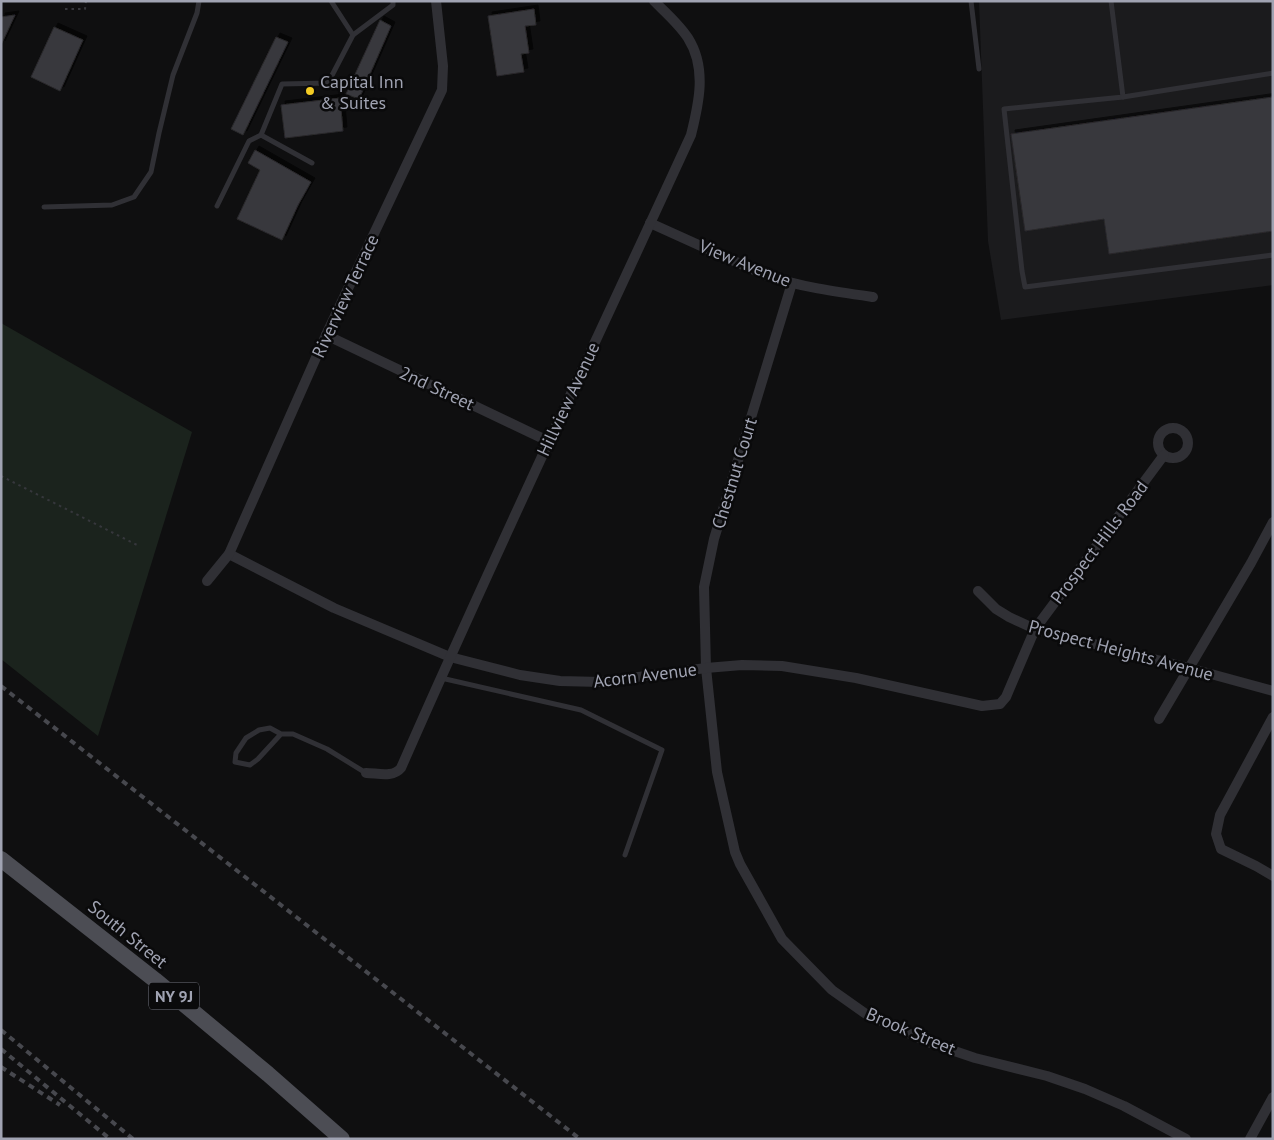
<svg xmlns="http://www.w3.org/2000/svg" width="1274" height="1140" font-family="'PT Sans',sans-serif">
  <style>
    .built { fill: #1b1b1d }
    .green { fill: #1b231d }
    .building { fill: #39393e; stroke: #2a292c; filter: url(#shadow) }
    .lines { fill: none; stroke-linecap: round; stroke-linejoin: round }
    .path { stroke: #36373c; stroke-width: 2; stroke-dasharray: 2.5 4; stroke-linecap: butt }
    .lane { stroke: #303035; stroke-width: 5 }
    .street { stroke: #303035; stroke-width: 10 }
    .primary { stroke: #4c4d54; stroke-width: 16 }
    .rail { stroke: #47484e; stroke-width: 4; stroke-dasharray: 6 5; stroke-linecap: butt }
    .poi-dot { fill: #f4cc24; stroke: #0a0a0b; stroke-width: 2 }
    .labels { text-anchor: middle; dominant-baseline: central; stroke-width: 5; stroke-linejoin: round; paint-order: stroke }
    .shield { fill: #0a0a0b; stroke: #737580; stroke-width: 1 }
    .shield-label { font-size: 16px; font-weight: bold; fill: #a0a3b2 }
    .poi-label { font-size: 18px; fill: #a0a3b2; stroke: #0a0a0b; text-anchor: start }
    .street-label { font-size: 18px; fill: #a0a3b2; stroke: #0a0a0b }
  </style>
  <defs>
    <filter id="shadow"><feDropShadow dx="4" dy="-4" stdDeviation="0" flood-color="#0009"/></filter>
  </defs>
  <rect width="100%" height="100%" fill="#0f0f10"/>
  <polygon class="built" points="979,1 1273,1 1273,285 1001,320 988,241"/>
  <polygon class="green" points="1,323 192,432 98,736 1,659"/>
  <g class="building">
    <polygon points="534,9 536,25 525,26 529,53 521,54 524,72 497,76 488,16"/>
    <polygon points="15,15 1,45 1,17"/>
    <polygon points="380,20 391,26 359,99 346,94"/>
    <polygon points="54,27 83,40 60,91 31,77"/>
    <polygon points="276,37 288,42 243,135 231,129"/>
    <polygon points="1273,97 1273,231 1109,254 1104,219 1025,231 1011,134"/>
    <polygon points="340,98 343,131 285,138 281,105"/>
    <polygon points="255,150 311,182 298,205 282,240 237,219 260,170 248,163"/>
  </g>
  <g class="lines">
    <g class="path">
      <polyline points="65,9 85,9 86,1"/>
      <polyline points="1,476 139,546"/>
    </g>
    <g class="lane">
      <polyline points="331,1 353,35"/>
      <polyline points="971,1 979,69"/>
      <polyline points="1111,1 1123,97 1004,109 1022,271 1025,287 1273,255"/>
      <polyline points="1123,97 1273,73"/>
      <polyline points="261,135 312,163"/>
      <polyline points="217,206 249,141 261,135 282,84 328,83 353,35 393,5 393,1"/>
      <polyline points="44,207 112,205 134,197 151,172 159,133 173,75 197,13 199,1"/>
      <polyline points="441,678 581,710 662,750 625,855"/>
      <polyline points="281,734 270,728 259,730 246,738 236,753 235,762 250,765 258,759 281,734 293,734 327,749 366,773"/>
    </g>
    <g class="street">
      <path d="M 650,223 L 765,275 C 800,287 837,292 873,297"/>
      <polyline points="792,283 714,539 704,587 706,668 717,772 735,852 740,864 782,939 832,990 866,1014 928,1042 975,1058 1047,1076 1085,1089 1124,1106 1186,1139"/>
      <polyline points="326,335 548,441"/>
      <circle cx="1173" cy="443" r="15"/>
      <polyline points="229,554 334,608 450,657 520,675 560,681 601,682 706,668 742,665 782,666 856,678 982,706 1000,704 1006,697 1035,629 1164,455"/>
      <polyline points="207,581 229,554 326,335 442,90 443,66 436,1"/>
      <polyline points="978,591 996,609 1009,617 1035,629 1189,668 1273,691"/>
      <polyline points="1273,717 1220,815 1216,834 1221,849 1256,866 1273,876"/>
      <polyline points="1159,719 1251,563 1273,522"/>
      <path d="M 366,773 C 377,773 393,778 401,768 C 494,555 594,346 691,135 C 699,103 707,68 688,38 C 679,24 665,12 654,1"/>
      <polyline points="1250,1139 1273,1097"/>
    </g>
    <polyline class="primary" points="1,859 155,980 268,1074 342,1139"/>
    <g class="rail">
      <polyline points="1,686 580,1139"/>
      <polyline points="1,1030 133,1139"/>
      <polyline points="1,1049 110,1139"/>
      <polyline points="1,1067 60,1105"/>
    </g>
  </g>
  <circle class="poi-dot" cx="310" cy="91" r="5"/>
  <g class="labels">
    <rect class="shield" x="149" y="982.5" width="50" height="27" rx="4"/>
    <g class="shield-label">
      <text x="174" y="996">NY 9J</text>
    </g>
    <g class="poi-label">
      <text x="320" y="81">Capital Inn<tspan x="320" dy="21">&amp; Suites</tspan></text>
    </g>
    <g class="street-label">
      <text transform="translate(745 263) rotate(22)">View Avenue</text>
      <text transform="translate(345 296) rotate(-65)">Riverview Terrace</text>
      <text transform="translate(437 388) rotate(25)">2nd Street</text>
      <text transform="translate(568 399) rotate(-65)">Hillview Avenue</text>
      <text transform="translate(734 473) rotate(-73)">Chestnut Court</text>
      <text transform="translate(1099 542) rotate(-53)">Prospect Hills Road</text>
      <text transform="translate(1121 650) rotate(15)">Prospect Heights Avenue</text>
      <text transform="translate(645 675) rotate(-7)">Acorn Avenue</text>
      <text transform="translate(128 934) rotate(39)">South Street</text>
      <text transform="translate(911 1031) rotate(23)">Brook Street</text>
    </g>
  </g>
  <rect width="1274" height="1140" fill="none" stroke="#a0a3b2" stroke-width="5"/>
</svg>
